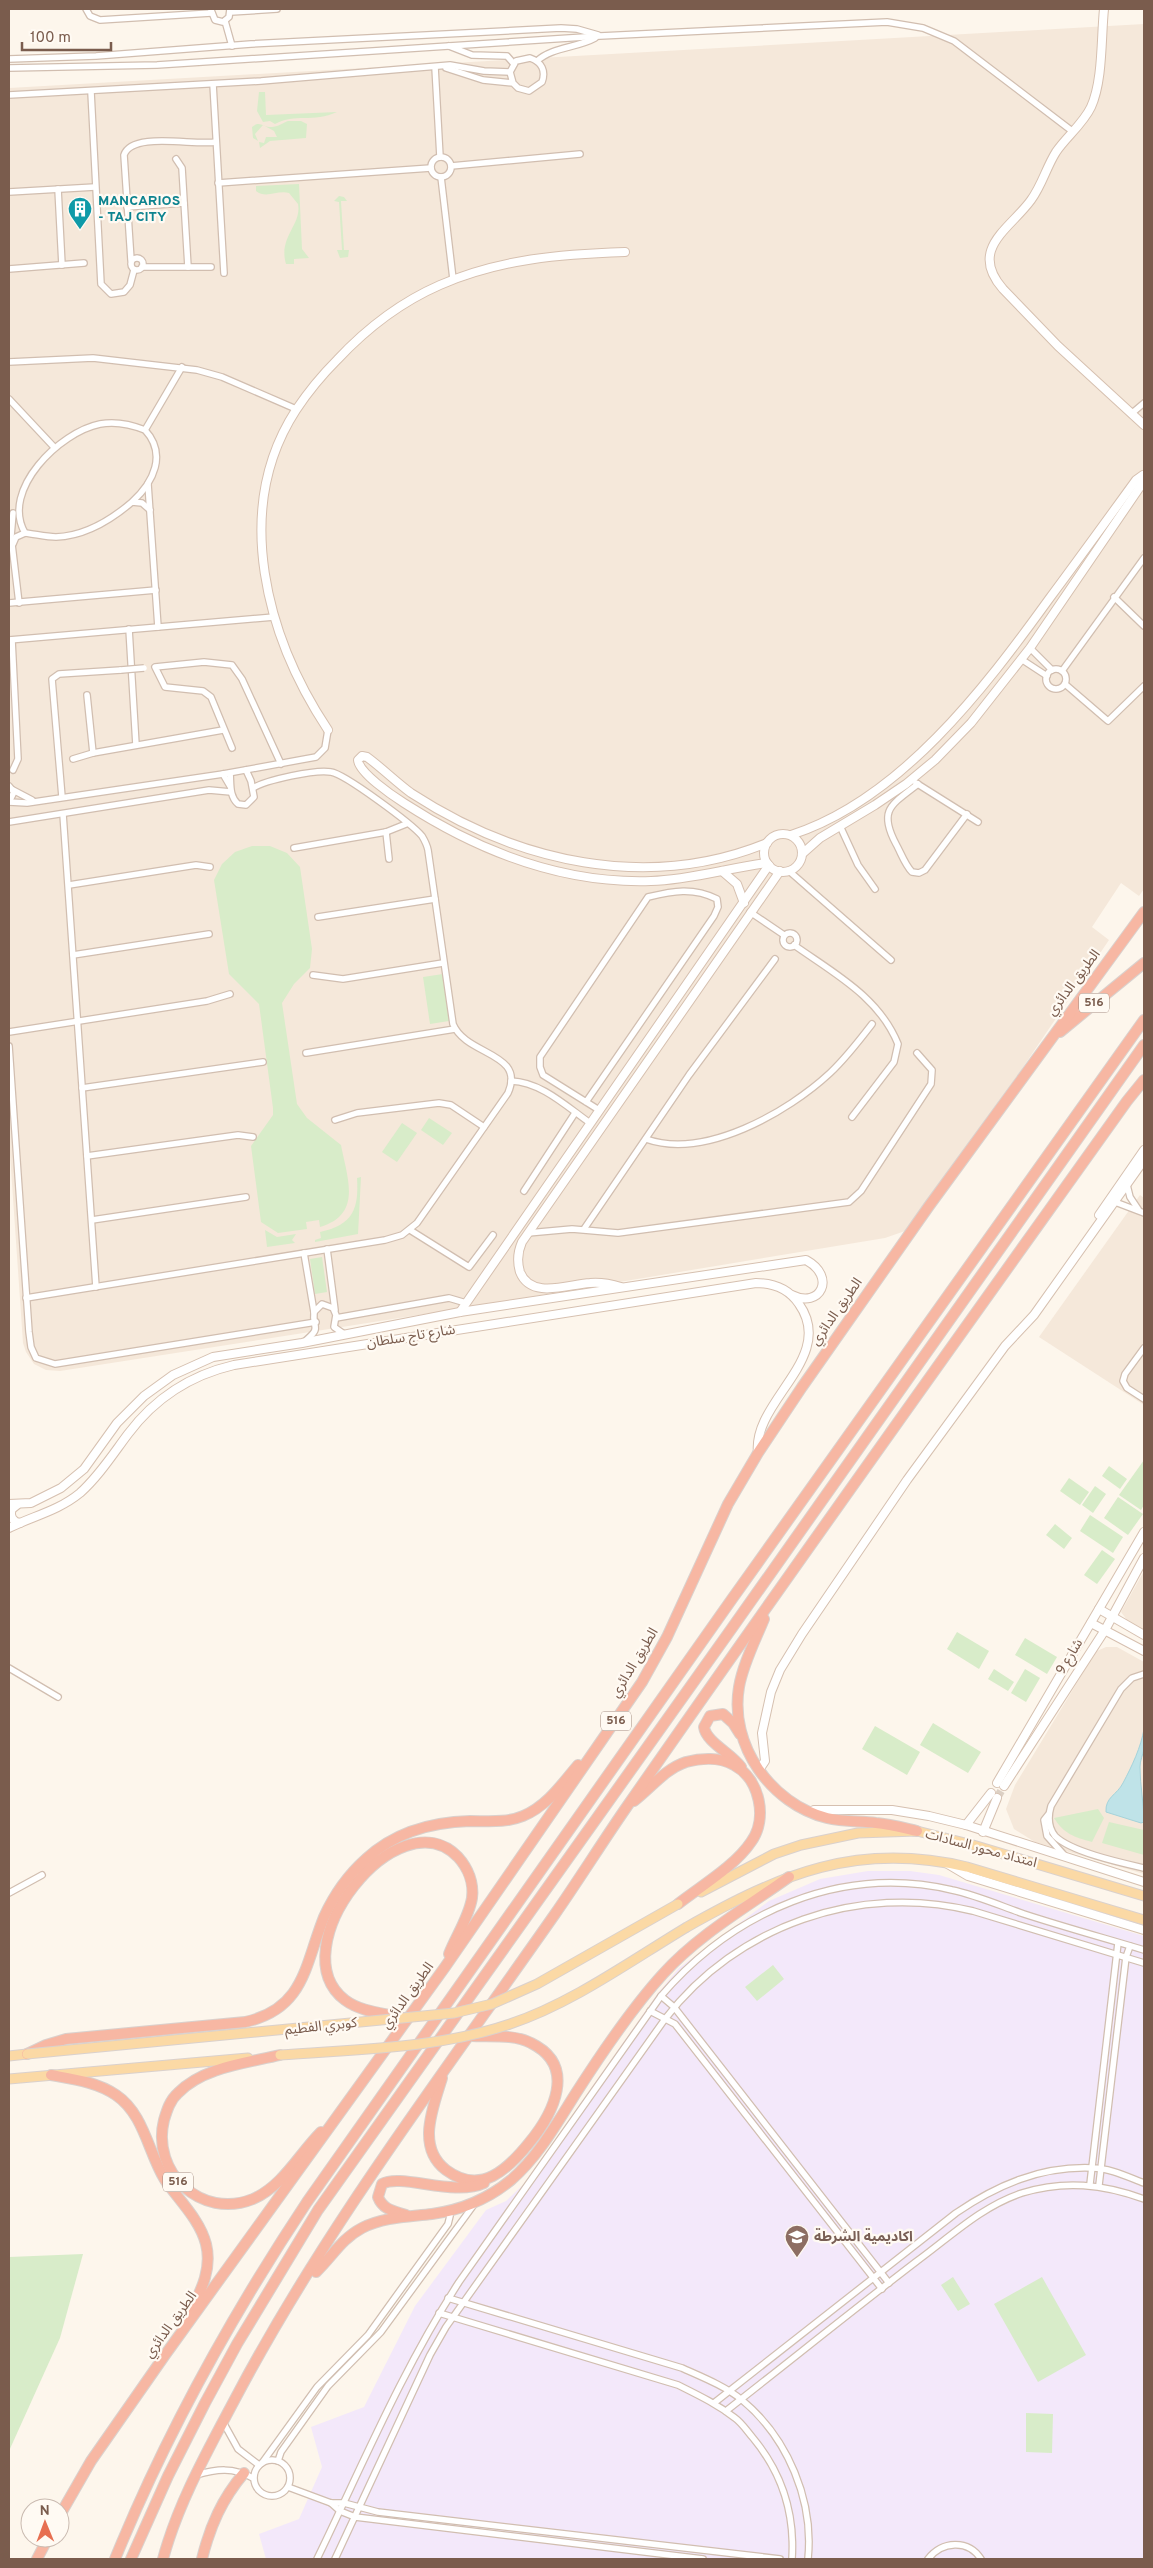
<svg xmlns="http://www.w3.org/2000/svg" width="1153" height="2568" font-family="Overpass,'Noto Sans Arabic',sans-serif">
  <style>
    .residential { fill: #f5e8da }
    .education { fill: #f3e8fa }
    .green { fill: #d8ecc9 }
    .water { fill: #bfe3e8; stroke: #a5d3da }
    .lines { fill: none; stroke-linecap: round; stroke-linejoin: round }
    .secondary-tunnel { stroke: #dcd0c4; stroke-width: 8; stroke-dasharray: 8 4; stroke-linecap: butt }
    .street-casing { stroke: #d1beb0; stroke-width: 8 }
    .secondary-casing { stroke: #d6c0b0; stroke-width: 10 }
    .primary-casing { stroke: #dad1cd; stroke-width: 11 }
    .highway-casing { stroke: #dad1cd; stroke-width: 12 }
    .street { stroke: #fff; stroke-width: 5.5 }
    .secondary { stroke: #fff; stroke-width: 8 }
    .primary { stroke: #fbd9a5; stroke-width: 9 }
    .highway { stroke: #f7b7a3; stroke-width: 10 }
    .street-bridge-casing { stroke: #d1beb0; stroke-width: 8; stroke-linecap: butt }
    .primary-bridge-casing { stroke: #dad1cd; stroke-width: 11; stroke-linecap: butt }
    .street-bridge { stroke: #fff; stroke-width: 5.5 }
    .primary-bridge { stroke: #fbd9a5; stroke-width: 9 }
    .labels { text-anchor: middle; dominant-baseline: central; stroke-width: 4.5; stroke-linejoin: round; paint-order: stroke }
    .shield { fill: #fffaf3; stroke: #a28b7f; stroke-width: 1 }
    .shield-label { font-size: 12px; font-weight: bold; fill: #7a5c4d }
    .culture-label { font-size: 14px; font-weight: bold; fill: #0d838f; stroke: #fffaf3; text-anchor: start }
    .street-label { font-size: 14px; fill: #7a5c4d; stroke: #fffaf3 }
    .education-label { font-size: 14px; font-weight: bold; fill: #785e54; stroke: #fffaf3; text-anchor: start }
  </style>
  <rect width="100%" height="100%" fill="#fdf6ec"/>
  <g class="residential">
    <polygon points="1144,24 1144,889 1139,896 1121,883 1092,927 1109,940 925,1212 905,1231 885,1238 444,1311 60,1371 46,1370 34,1364 26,1352 23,1343 9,1140 9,88"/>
    <polygon points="1140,1195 1144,1198 1144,1405 1039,1337"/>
    <polygon points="1144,1571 1144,1633 1133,1628 1121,1612"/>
    <polygon points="1106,1647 1117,1647 1144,1662 1144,1874 1035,1842 1014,1829 1006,1809 1015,1785 1089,1663 1097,1651"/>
  </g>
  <polygon class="education" points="868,1871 910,1871 939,1875 1144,1936 1144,2559 266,2559 259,2534 299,2519 322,2467 311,2427 364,2407 415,2306 486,2210 506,2201 524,2184 658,1993 679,1968 769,1901 820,1879"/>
  <g class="green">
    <path d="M 259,92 L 265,92 L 266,115 L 337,112 C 313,123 295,113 275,124 L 270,121 L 263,122 L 257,111 Z"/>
    <path d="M 288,121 L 301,121 L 307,124 L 306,138 L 270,141 L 260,148 L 259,142 L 264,143 L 266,137 L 277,137 L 274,131 L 263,125 L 255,134 L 258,141 L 253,138 L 252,127 C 260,120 262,127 272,127 C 277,127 283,123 288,121 Z"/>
    <path d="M 299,184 L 302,249 L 309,258 L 294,259 L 294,264 L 286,264 C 278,237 302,225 298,204 L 289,193 C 277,190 266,199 256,191 L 256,186 Z"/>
    <polygon points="339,196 344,197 347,201 341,201 344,250 349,250 348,257 340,258 337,250 342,250 339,202 334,201"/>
    <path d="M 252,846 L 270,846 L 287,853 L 300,867 L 312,949 L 310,968 L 294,984 L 282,1003 L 297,1104 L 307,1118 L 341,1145 C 347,1177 363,1215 320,1227 L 319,1220 L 306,1222 L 307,1229 L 278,1233 L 261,1222 L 251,1146 L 273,1115 L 273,1108 L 259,1004 L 229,974 L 214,880 L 222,864 L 235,852 Z"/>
    <polygon points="443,974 449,1021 430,1024 423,977"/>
    <polygon points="429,1118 452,1133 443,1145 421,1130"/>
    <polygon points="402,1123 417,1133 397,1162 382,1152"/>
    <path d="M 361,1177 L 358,1234 L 315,1242 L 315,1240 L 321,1238 L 320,1232 C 353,1225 359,1209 357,1178 Z"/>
    <polygon points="265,1230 277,1237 296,1234 292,1240 295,1243 267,1247"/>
    <polygon points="322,1257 327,1292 315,1294 310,1259"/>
    <polygon points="1144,1460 1144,1505 1141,1510 1119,1495"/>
    <polygon points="1109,1466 1127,1479 1120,1489 1102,1476"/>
    <polygon points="1069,1478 1089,1492 1080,1505 1060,1491"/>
    <polygon points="1095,1486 1106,1494 1093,1513 1082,1505"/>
    <polygon points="1118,1497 1143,1514 1128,1535 1104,1518"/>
    <polygon points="1090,1515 1123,1537 1113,1553 1080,1531"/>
    <polygon points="1055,1524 1072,1538 1064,1549 1046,1535"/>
    <polygon points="1102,1550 1115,1559 1097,1584 1084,1575"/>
    <polygon points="957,1632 989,1651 979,1669 947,1649"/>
    <polygon points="1025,1638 1057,1657 1047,1674 1015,1655"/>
    <polygon points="994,1669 1014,1682 1008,1691 988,1679"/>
    <polygon points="1025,1669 1040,1678 1026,1702 1011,1693"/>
    <polygon points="933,1723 981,1752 968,1773 920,1745"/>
    <polygon points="875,1726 920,1752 907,1775 862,1749"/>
    <path d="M 1098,1809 L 1104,1818 L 1092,1842 C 1074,1837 1064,1834 1054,1818 Z"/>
    <polygon points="1109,1822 1144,1830 1144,1855 1102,1843"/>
    <polygon points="773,1965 784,1979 757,2001 745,1987"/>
    <polygon points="83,2254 60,2338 9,2451 9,2257"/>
    <polygon points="953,2277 970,2304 958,2311 941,2285"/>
    <polygon points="1042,2277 1086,2355 1038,2382 994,2304"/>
    <polygon points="1026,2413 1053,2414 1052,2453 1026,2452"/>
  </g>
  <path class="water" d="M 1144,1729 C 1144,1735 1145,1742 1144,1749 C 1143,1755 1140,1760 1140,1767 C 1140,1787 1144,1803 1144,1822 L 1141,1823 L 1106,1812 C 1105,1797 1117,1795 1123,1783 C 1132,1766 1141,1747 1144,1729 Z"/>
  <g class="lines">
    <polyline class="secondary-tunnel" points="997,1798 1004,1786"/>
    <defs>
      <g id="street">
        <polyline points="86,9 90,16 100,20 211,13"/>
        <polyline points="211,10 215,20 223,22 229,17 230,9"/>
        <polyline points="231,12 277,9"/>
        <polyline points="225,21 232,46"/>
        <polyline points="449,46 472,55 507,56 514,64"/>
        <polyline points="9,59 96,56 251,44 561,28 577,29 598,35"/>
        <path d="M 537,61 C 552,47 577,48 595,38"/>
        <polyline points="435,67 440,157"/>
        <polyline points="9,68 157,65 600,36 887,22 923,28 954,41 1072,131"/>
        <path d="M 446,68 L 483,80 L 513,83 L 518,88 L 529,91 L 542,82 C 546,71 542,62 530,58 L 516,61 L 510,72 L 513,83"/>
        <polyline points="213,84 224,273"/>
        <polyline points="91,92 101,284 111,294 124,292 130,285 134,270"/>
        <polyline points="9,95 261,81 450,65 484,71 510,72"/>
        <circle cx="441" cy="167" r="10"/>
        <polyline points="176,159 182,168 188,267"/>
        <polyline points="451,166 580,154"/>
        <polyline points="441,177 453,279"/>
        <polyline points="218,183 431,168"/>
        <polyline points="58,189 62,265"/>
        <polyline points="9,192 95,187"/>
        <polyline points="127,207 184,203"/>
        <circle cx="137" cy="264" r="6"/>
        <path d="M 131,260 L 124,155 C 132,131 195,146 216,142"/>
        <polyline points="142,267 211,267"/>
        <polyline points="9,269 84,263"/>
        <polyline points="9,362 93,358 197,370 222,377 296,409"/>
        <polyline points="9,399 53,446"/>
        <polyline points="1131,414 1144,403"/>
        <polyline points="145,430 182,367"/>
        <polyline points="148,484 158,627"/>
        <path d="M 132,502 C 154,482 167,454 145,430 C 130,424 116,421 100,424 C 60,432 0,490 25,533 C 35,534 46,537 56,537 C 85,536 111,520 132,502 L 142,503 L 150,510"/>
        <polyline points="13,513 11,536 19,603"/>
        <polyline points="13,544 16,537 25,533"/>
        <polyline points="1114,597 1144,626"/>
        <polyline points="9,603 156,590"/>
        <polyline points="129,629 136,745"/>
        <polyline points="9,640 274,617"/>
        <polyline points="12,640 18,759 13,770"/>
        <polyline points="1030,648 1052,670"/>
        <polyline points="1021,659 1047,676"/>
        <circle cx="1056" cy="679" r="10"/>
        <polyline points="1062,671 1144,558"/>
        <polyline points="1065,684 1108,721 1144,686"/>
        <polyline points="87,695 93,753"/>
        <polyline points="232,748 211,697 203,691 165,687 155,667 204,662 232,665 242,679 281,764"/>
        <polyline points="73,759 93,753 223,730"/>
        <path d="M 230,773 C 231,784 229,796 238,804 L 246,805 L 254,797 L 251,781 L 246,770"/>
        <polyline points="223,774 230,786"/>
        <polyline points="916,783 978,822"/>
        <path d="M 918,784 C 891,805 878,810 896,844 C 901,853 905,865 912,872 L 919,873 L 925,870 L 967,814"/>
        <polyline points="9,786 14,792 9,802"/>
        <polyline points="13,790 32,800"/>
        <polyline points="62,797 52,679 59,674 121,670"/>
        <polyline points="9,802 27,803 223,774 316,757 325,748 328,730"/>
        <polyline points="63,814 96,1287"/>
        <polyline points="9,822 209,790 231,792"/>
        <polyline points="840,826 858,865 875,889"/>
        <polyline points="386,832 389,859"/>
        <polyline points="294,848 386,832 406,824"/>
        <polyline points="789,871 891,960"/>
        <polyline points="69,885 196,865 210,867"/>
        <polyline points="750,912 784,935"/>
        <polyline points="318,917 435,899"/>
        <circle cx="790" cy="940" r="7"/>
        <path d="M 794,945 C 835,974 879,997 898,1044 L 894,1062 L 852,1117"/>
        <polyline points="73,955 209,934"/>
        <polyline points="313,975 343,979 443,963"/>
        <polyline points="9,1032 207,1001 230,994"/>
        <polyline points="9,1046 29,1332 31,1347 36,1358 55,1364 316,1322"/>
        <polyline points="306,1053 455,1029"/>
        <path d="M 511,1081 C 541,1082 566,1106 590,1123"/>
        <polyline points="82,1088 263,1062"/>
        <path d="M 586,1102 L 714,916 L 718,907 L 717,899 C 693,887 673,891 648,897 L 540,1057 L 540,1067 L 543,1075 L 599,1110"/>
        <polyline points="335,1120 357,1113 439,1103 451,1105 484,1127"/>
        <path d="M 646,1139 C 705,1160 788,1112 830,1073 C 846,1058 859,1041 872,1024"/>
        <polyline points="87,1156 238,1135 253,1137"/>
        <polyline points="1127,1185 1130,1197 1138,1209"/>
        <polyline points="524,1191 575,1113"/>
        <polyline points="1115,1202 1144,1213"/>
        <polyline points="92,1220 246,1197"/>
        <polyline points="584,1229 689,1075 775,959"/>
        <polyline points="410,1230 469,1267 493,1235"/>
        <polyline points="528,1233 572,1229 618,1233 849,1202 861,1191 931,1084 932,1070 917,1053"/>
        <polyline points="327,1249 335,1310"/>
        <polyline points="304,1253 314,1312"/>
        <path d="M 26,1298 L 385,1240 L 402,1235 L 417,1223 L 508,1093 C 526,1052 466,1056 453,1024 L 428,850 C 427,845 425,841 422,836 C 412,824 345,774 331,772 C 316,769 266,780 253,788"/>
        <polyline points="336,1318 449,1298 466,1303"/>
        <path d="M 304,1342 C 323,1326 312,1330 314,1312 L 322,1304 L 333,1308 L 336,1315 L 334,1327 L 344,1334"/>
        <polyline points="1144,1348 1125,1374 1123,1381 1127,1388 1144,1399"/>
        <polyline points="9,1668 58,1697"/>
        <path d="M 1144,1674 L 1132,1678 L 1121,1689 L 1051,1806 C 1048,1816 1048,1827 1055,1836 C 1071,1852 1122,1863 1144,1868"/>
        <polyline points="1048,1815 1044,1820 1047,1836 1065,1856"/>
        <polyline points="9,1893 42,1875"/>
        <polyline points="661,1996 674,2007 889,2283"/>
        <polyline points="650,2011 675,2024 882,2289"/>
        <polyline points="1090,2184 1118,1943"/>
        <polyline points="1099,2185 1126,1957 1130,1946"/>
        <path d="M 448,2298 L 682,2368 C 702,2377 725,2386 742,2400 C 788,2438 814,2501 808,2559"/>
        <path d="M 439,2313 L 678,2385 C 698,2395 717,2404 735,2418 C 742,2423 747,2431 753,2438 C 782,2473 795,2513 792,2559"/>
        <path d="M 714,2403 L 956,2213 C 997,2185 1041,2166 1092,2168 C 1110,2168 1128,2177 1144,2183"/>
        <path d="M 726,2411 C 790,2361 853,2310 917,2261 C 950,2237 982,2206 1022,2193 C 1064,2180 1103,2184 1144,2199"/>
        <polyline points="223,2422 238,2449 259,2465"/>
        <circle cx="272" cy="2478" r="18"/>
        <polyline points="278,2461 281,2452 328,2386 381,2332 473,2206"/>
        <polyline points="262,2463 317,2387 368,2335 448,2224 450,2216 446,2211"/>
        <path d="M 196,2475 C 217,2469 233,2467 253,2478"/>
        <polyline points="288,2487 331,2503 344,2503 378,2512 780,2559"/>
        <polyline points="331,2503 340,2511 355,2517 703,2559"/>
        <path d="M 317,2559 C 362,2466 402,2370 459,2282 L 661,1996 C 733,1912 841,1864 952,1890 C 976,1895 1001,1906 1024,1914 C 1064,1927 1104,1938 1144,1950"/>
        <path d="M 335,2559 L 430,2355 L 446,2327 L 665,2019 C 737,1925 859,1883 973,1911 L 1144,1963"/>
        <path d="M 928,2559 C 942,2541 968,2539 981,2559"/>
      </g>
      <g id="secondary">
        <path d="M 1104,9 C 1101,38 1103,81 1091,107 C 1083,124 1066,137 1056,152 C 1046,168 1042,185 1031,200 C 1010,229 968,249 1003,289 L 1058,346 L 1144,425"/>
        <path d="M 328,730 C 267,638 231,510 296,410 C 308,392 322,375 337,360 C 366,329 401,302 440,285 C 500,259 561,254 625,252"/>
        <circle cx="783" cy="853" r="19"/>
        <path d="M 791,835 C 900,800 984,689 1049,599 C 1078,560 1107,520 1136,480 L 1143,475"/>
        <polyline points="802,854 820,838 875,805 906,784 935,760 971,723 1030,648 1142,484 1142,477"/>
        <path d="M 767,863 C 728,868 690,880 651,881 C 561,884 478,851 404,803 C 393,796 359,773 358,760 L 362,756 L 367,757 C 382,768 396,782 411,793 C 517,862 647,892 767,843"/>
        <polyline points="722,871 737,884 744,903"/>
        <polyline points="1099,1215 1144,1150"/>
        <path d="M 621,1287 C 611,1284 600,1282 590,1283 C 569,1284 531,1300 520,1272 C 517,1262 518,1251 522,1242 L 780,871"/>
        <polyline points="460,1312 769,865"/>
        <path d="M 9,1504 L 31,1503 L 61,1488 L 84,1469 L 117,1423 L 144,1396 L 173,1375 L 213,1357 L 302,1343 L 460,1312 L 806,1260 C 837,1277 820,1309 792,1295"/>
        <path d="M 17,1505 L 12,1509 C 9,1516 13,1522 20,1523"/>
        <path d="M 9,1528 C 33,1516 58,1511 80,1493 C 99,1476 113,1454 128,1434 C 155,1398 191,1375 234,1365 L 756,1283 C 773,1283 789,1289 799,1304 C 837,1358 752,1401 758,1453"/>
        <polyline points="1099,1609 1144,1635"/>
        <polyline points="1091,1623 1144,1651"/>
        <polyline points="759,1770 765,1761 762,1733 771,1692 780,1670 802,1634 907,1480 1005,1346 1034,1315 1144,1160"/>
        <polyline points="997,1783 1144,1532"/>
        <polyline points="1004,1786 1105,1630 1144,1558"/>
        <polyline points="814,1810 892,1810 929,1816 966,1825 1144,1882"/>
        <polyline points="966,1825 991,1793"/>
        <polyline points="983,1832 997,1798"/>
        <polyline points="946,1863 968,1876 1144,1930"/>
      </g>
      <g id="primary">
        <polyline points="701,1892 774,1854 801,1845 858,1833 917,1831 973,1845 1144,1896"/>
        <path d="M 687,1927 C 781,1874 857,1841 967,1867 L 1144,1920"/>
        <polyline points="9,2056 27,2054"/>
        <polyline points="9,2079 248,2058"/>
      </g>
      <g id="highway">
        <polyline points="1060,1032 1144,963"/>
        <path d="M 764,1619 C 755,1641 743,1664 739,1687 C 729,1745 771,1804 827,1818 C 843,1822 860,1821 876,1823 C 890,1824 904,1828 917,1831"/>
        <path d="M 740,1734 L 733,1723 L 723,1714 L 710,1716 L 704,1727 C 706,1742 731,1753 741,1767"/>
        <path d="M 634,1801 C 651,1788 665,1769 686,1762 C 701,1758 720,1757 734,1765 C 760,1779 768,1819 751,1842 C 735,1866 701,1886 678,1904"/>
        <path d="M 403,2018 C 384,2013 361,2012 345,2000 C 278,1949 398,1795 458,1857 C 468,1868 474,1883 472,1898 C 469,1917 456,1936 449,1954"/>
        <path d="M 27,2054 L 46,2045 L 66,2039 L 245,2022 C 305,2009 305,1964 324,1917 C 334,1895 348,1875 366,1859 C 395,1832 432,1822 470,1821 C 488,1821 506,1823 523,1816 C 547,1806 562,1784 578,1765"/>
        <path d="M 280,2055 C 247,2063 203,2067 178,2093 C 170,2100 167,2110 164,2120 C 151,2172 201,2220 253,2199 C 283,2186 299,2154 321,2132"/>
        <path d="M 51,2075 C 73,2079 97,2082 116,2095 C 144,2114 148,2152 165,2180 C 179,2200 200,2220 206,2244 C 212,2268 202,2289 191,2310"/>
        <path d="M 442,2078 C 433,2108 416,2147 446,2170 C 481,2196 508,2169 529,2143 C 553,2114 578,2066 531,2043 C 514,2034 490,2037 471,2036"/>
        <path d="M 406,2215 C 394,2211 383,2210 378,2197 L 382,2184 C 401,2173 454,2197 484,2183"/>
        <path d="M 316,2272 C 332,2257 341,2239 362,2228 C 384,2217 407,2217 432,2214 C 461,2210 488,2199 511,2180 C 538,2157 557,2123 576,2093 C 601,2054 632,2008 663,1974 C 698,1935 747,1907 789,1877"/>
        <polyline points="60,2515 91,2461 165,2355 445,1967 642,1682 667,1637 728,1504 758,1453 802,1387 929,1206 1144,912"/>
        <polyline points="37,2559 48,2538"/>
        <path d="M 115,2559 C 166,2434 232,2315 307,2202 L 732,1599 L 1144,1020"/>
        <polyline points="131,2559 168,2476 205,2403 237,2344 318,2210 732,1628 1144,1045"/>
        <path d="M 163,2559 C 178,2503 208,2450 235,2399 C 325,2228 444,2073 555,1914 C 580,1878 603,1841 628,1805 C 792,1569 960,1335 1127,1101 L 1144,1080"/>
        <path d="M 202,2559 C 210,2526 222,2499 244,2473"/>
      </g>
    </defs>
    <use href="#street" class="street-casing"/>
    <use href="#secondary" class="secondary-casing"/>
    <use href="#primary" class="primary-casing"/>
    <use href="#highway" class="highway-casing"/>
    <use href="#street" class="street"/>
    <use href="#secondary" class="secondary"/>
    <use href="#primary" class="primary"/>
    <use href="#highway" class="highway"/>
    <defs>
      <polyline id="street-bridge" points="121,670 144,668"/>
      <g id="primary-bridge">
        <polyline points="27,2054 454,2013 492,2004 537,1984 678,1904"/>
        <path d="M 280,2055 C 357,2049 437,2049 510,2024 C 571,2004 632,1960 687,1927"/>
      </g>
    </defs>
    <use href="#street-bridge" class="street-bridge-casing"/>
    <use href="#primary-bridge" class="primary-bridge-casing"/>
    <use href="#street-bridge" class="street-bridge"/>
    <use href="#primary-bridge" class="primary-bridge"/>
  </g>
  <defs>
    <symbol id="building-pin" viewBox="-11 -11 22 30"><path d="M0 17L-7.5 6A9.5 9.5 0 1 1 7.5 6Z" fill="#0f9aa8" stroke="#fffaf3"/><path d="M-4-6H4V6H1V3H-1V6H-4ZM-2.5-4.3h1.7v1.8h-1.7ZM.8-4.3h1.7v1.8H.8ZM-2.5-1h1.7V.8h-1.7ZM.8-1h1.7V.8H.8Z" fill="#fff"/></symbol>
    <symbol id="university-pin" viewBox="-11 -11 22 30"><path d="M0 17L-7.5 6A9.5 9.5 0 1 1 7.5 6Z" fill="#8d6e63" stroke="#fffaf3"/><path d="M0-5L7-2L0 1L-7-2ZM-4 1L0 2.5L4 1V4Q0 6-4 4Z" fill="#fff"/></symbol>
  </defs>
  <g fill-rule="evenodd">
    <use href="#building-pin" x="66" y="195" width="28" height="38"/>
    <use href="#university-pin" x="783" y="2223" width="28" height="38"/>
  </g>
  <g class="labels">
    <g class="shield">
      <rect x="1079" y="993.5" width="30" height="19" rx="4"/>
      <rect x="601" y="1711.5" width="30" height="19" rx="4"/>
      <rect x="163" y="2172.5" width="30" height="19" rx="4"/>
    </g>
    <g class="shield-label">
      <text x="1094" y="1003">516</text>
      <text x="616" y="1721">516</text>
      <text x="178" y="2182">516</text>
    </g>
    <g class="culture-label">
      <text x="98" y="201">MANCARIOS<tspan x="98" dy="16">- TAJ CITY</tspan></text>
    </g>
    <g class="street-label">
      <text transform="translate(1074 983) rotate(-53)">الطريق الدائري</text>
      <text transform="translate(837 1312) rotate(-55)">الطريق الدائري</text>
      <text transform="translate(411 1337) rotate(-9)">شارع تاج سلطان</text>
      <text transform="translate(1070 1657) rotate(-59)">شارع 9</text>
      <text transform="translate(635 1663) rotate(-59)">الطريق الدائري</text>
      <text transform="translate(981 1849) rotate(15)">امتداد محور السادات</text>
      <text transform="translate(408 1996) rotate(-54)">الطريق الدائري</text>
      <text transform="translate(321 2027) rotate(-6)">كوبري الفطيم</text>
      <text transform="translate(171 2325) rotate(-54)">الطريق الدائري</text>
    </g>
    <g class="education-label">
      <text x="814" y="2237">اكاديمية الشرطة</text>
    </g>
  </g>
  <rect width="1153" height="2568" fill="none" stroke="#7a5c4d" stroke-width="20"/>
  <g transform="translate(45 2523) rotate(359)"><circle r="24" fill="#fffaf3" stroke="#cabbb1"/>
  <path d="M0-4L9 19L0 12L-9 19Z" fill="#e76f51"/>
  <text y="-8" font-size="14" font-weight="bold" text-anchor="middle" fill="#7a5c4d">N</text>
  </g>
  <path d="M22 42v8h89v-8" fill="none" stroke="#7a5c4d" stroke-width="2.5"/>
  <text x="30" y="42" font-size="15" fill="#7a5c4d" stroke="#fffaf3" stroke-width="4" paint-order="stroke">100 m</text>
</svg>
